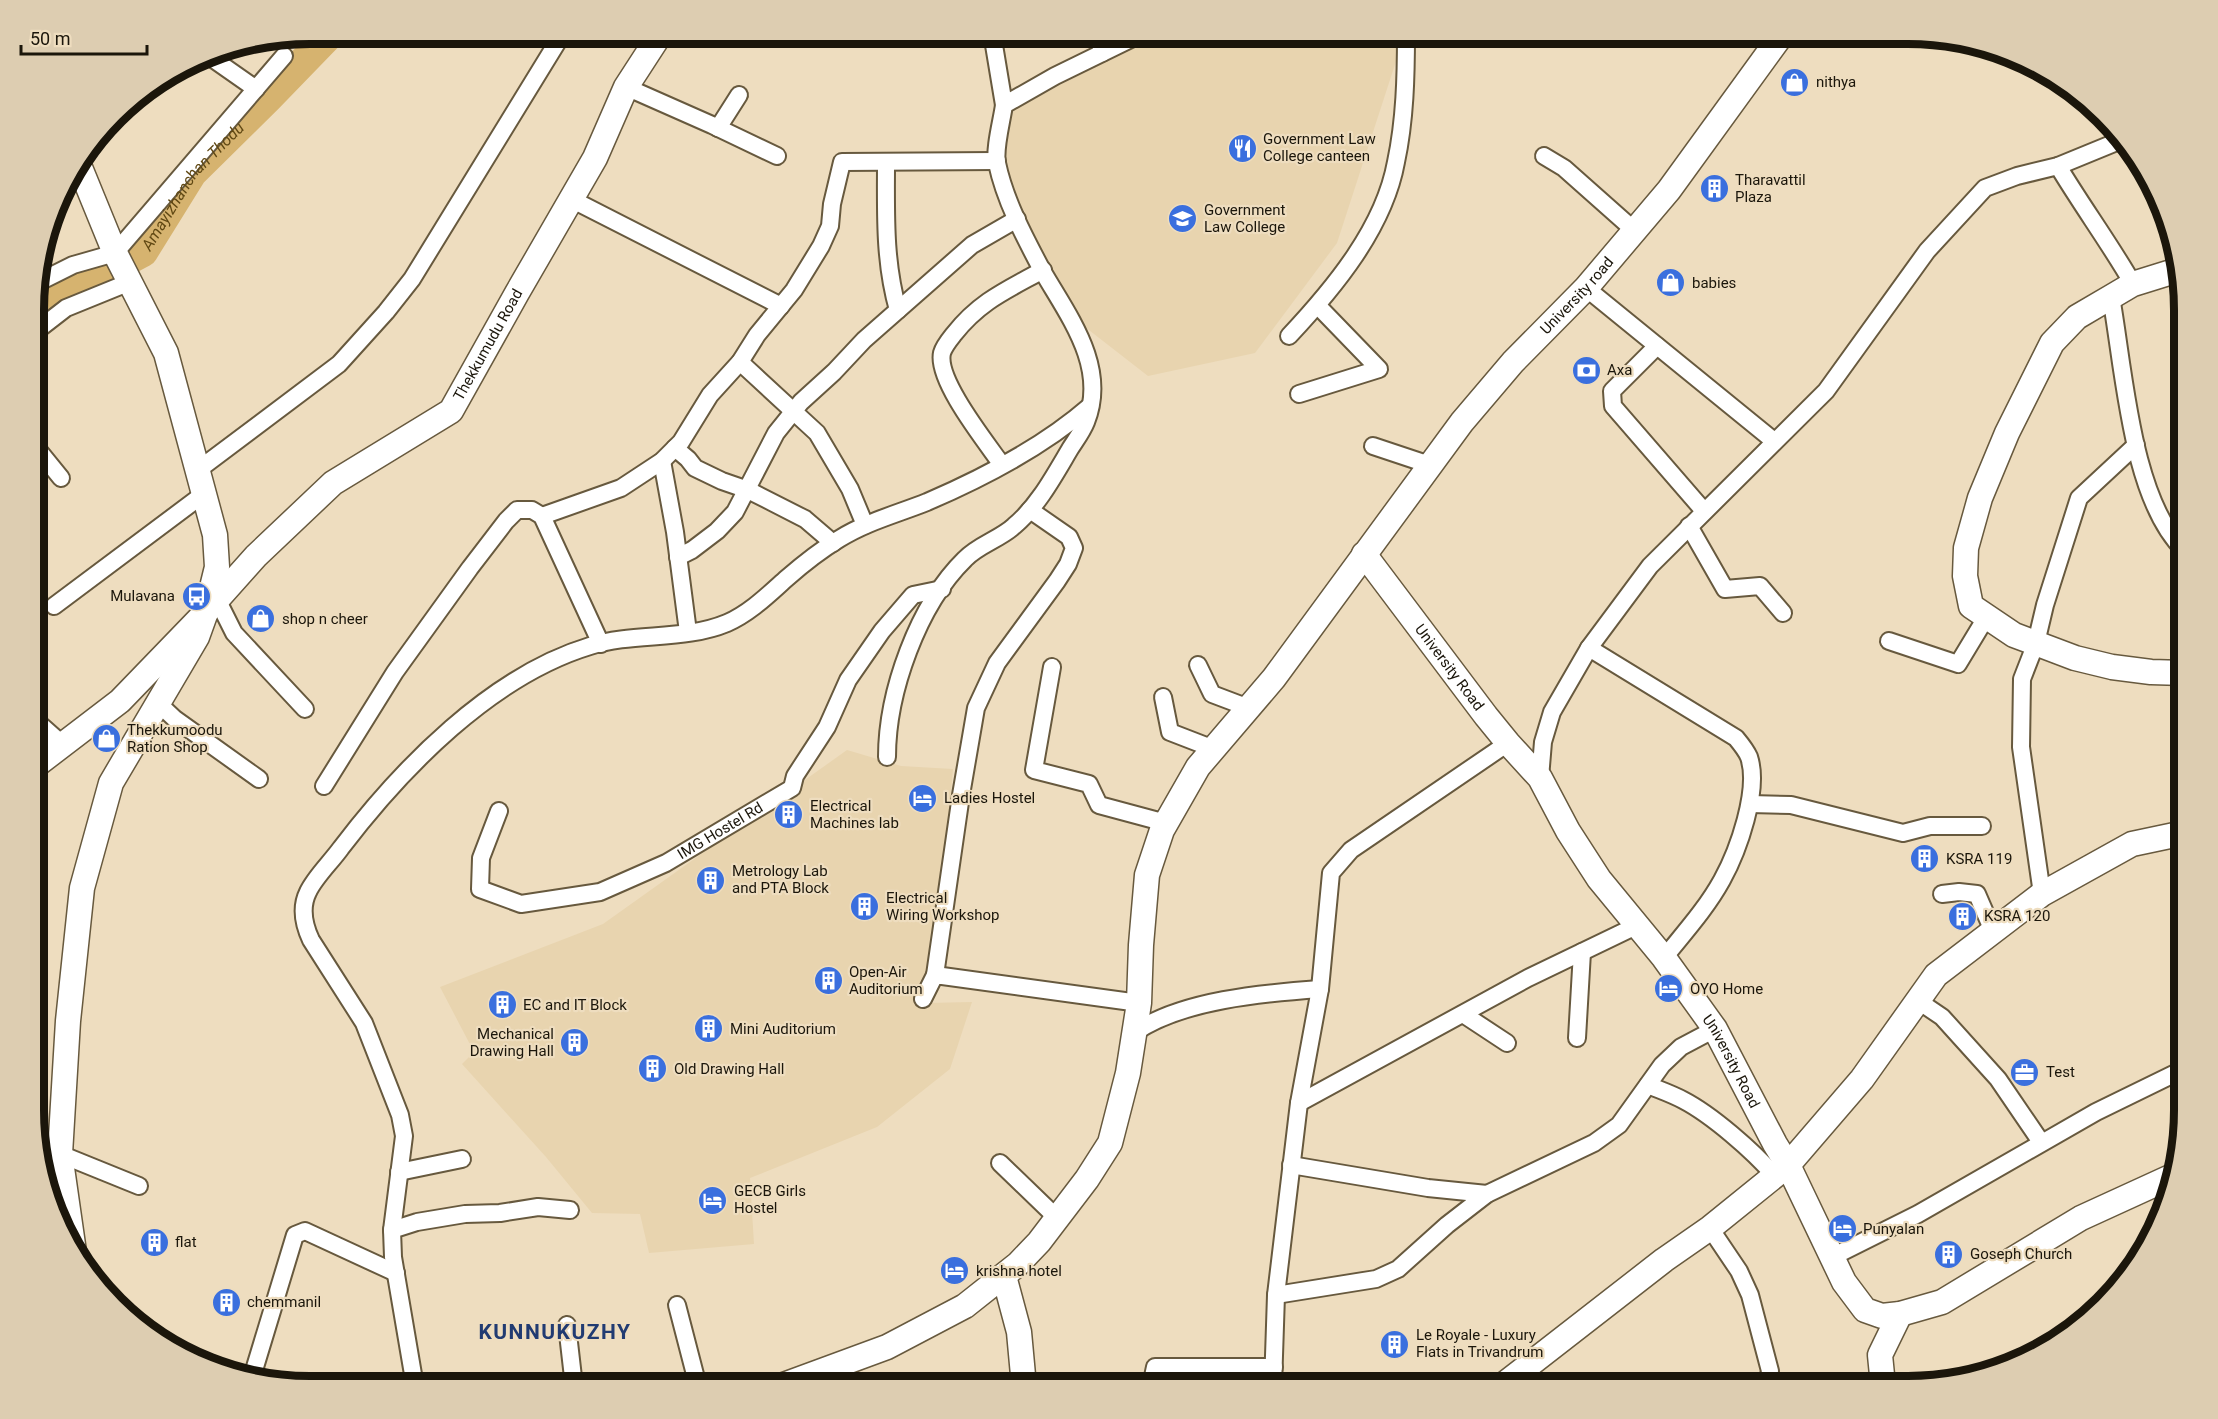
<svg xmlns="http://www.w3.org/2000/svg" width="2218" height="1419" font-family="Roboto,sans-serif">
  <style>
    .built { fill: #e8d4af }
    .lines { fill: none; stroke-linecap: round; stroke-linejoin: round }
    .river { stroke: #d6b36f; stroke-width: 30 }
    .street-casing { stroke: #67593e; stroke-width: 20 }
    .secondary-casing { stroke: #67593e; stroke-width: 27 }
    .street { stroke: #fff; stroke-width: 16 }
    .secondary { stroke: #fff; stroke-width: 24 }
    .labels { text-anchor: middle; dominant-baseline: central; stroke-width: 4.5; stroke-linejoin: round; paint-order: stroke }
    .poi-label { font-size: 15px; fill: #1b160b; stroke: #eeddbf; text-anchor: start }
    .street-label { font-size: 15px; fill: #1b160b; stroke: #eeddbf }
    .water-label { font-size: 16px; font-style: italic; fill: #604813; stroke: #eeddbf }
    .district-label { font-size: 21px; font-weight: bold; letter-spacing: 1.5px; fill: #213b72; stroke: #eeddbf }
    .rim { fill: none; stroke: #1b160b; stroke-width: 8 }
  </style>
  <rect width="100%" height="100%" fill="#eeddbf"/>
  <g class="built">
    <polygon points="1158,33 1395,33 1399,52 1337,243 1255,353 1148,376 1085,327 1058,290 1010,195 997,139 1015,109"/>
    <polygon points="847,750 901,766 953,769 942,891 927,1003 972,1002 950,1069 877,1127 750,1178 754,1244 649,1253 640,1214 592,1213 546,1157 462,1064 474,1052 440,987 603,924"/>
  </g>
  <g class="lines">
    <path class="river" id="s1" d="M 35,313 L 70,291 L 143,252 L 192,173 L 268,98 L 331,33"/>
    <defs>
      <g id="street">
        <polyline points="992,33 1004,105"/>
        <polyline points="1098,33 1102,53"/>
        <polyline points="1662,38 1780,38"/>
        <polyline points="206,54 256,89"/>
        <polyline points="626,87 712,125 777,156"/>
        <polyline points="718,128 739,95"/>
        <polyline points="1544,156 1564,168 1635,231"/>
        <path d="M 886,163 C 886,213 884,261 898,310"/>
        <path d="M 2058,166 C 2082,206 2110,244 2133,284"/>
        <polyline points="571,199 781,306"/>
        <polyline points="35,284 73,265 115,253 284,56"/>
        <polyline points="1586,288 1774,441"/>
        <path d="M 2111,297 C 2124,368 2131,499 2184,550"/>
        <polyline points="35,332 66,308 130,282"/>
        <path d="M 1289,336 C 1334,288 1384,228 1396,162 C 1405,120 1406,76 1406,33"/>
        <polyline points="1657,346 1612,391 1613,406 1704,511"/>
        <polyline points="740,362 817,433 850,489 865,525"/>
        <polyline points="1299,394 1379,369 1318,306"/>
        <polyline points="35,446 61,478"/>
        <polyline points="1373,446 1430,465"/>
        <polyline points="675,448 688,459 695,468 722,481 748,490 805,519 833,543"/>
        <polyline points="662,461 675,532 688,632"/>
        <path d="M 1002,465 C 986,442 936,380 942,353 C 944,346 950,339 954,334 C 980,301 1007,290 1043,270"/>
        <polyline points="198,470 339,364 386,312 412,279 563,33"/>
        <polyline points="542,516 621,488 662,461 681,442 710,395 740,362 757,335 794,290 821,246 830,226 832,204 842,162 997,161"/>
        <polyline points="1689,526 1725,589 1760,586 1783,613"/>
        <polyline points="678,557 692,550 717,531 735,512 776,433 801,402 834,372 864,340 972,245 1017,219"/>
        <polyline points="217,599 234,633 305,709"/>
        <polyline points="54,606 205,493"/>
        <polyline points="1889,641 1958,664 1987,616"/>
        <path d="M 1589,648 L 1736,738 C 1741,744 1746,750 1749,757 C 1760,790 1738,851 1722,880 C 1706,909 1684,933 1664,958"/>
        <polyline points="1198,665 1212,694 1249,708"/>
        <polyline points="1052,667 1034,770 1089,784 1099,805 1166,823"/>
        <polyline points="1163,697 1170,732 1214,749"/>
        <polyline points="158,703 175,719 259,779"/>
        <polyline points="35,720 62,744"/>
        <path d="M 887,757 C 887,692 918,605 965,559 C 978,545 1000,539 1014,526 C 1038,506 1054,476 1070,449 C 1075,441 1082,432 1086,422 C 1108,367 1069,317 1043,272 C 1025,238 1005,201 997,163 C 994,149 1002,120 1004,105 L 1055,76 L 1143,33"/>
        <polyline points="1540,778 1543,742 1552,712 1589,648 1650,566 1826,391 1927,251 1985,188 2017,176 2058,166 2119,141"/>
        <polyline points="324,786 395,672 470,568 506,521 517,510 532,510 542,516 601,644"/>
        <polyline points="1750,804 1791,805 1903,833 1930,826 1982,826"/>
        <path id="s2" d="M 499,811 L 481,858 L 480,889 L 521,904 L 600,892 L 666,863 L 792,788 L 795,776 L 827,727 L 848,680 L 882,631 L 913,595 L 942,589"/>
        <polyline points="1942,894 1959,892 1977,894 1993,931"/>
        <polyline points="2042,894 2021,747 2022,679 2036,643 2045,605 2079,498 2136,445"/>
        <polyline points="935,975 961,795 976,708 997,663 1057,581 1068,564 1074,548 1069,537 1030,510"/>
        <polyline points="923,999 935,975 1139,1003"/>
        <polyline points="1917,1000 1942,1017 1998,1079 2041,1142"/>
        <polyline points="1463,1014 1507,1043"/>
        <path d="M 1134,1033 C 1181,1000 1264,993 1320,989"/>
        <polyline points="1577,1038 1582,952"/>
        <path d="M 1648,1085 C 1660,1090 1672,1094 1683,1100 C 1712,1115 1753,1151 1774,1175"/>
        <polyline points="1299,1103 1528,978 1638,925"/>
        <polyline points="41,1162 60,1154 139,1186"/>
        <polyline points="1000,1163 1057,1218"/>
        <polyline points="1291,1165 1428,1188 1487,1194"/>
        <polyline points="399,1172 462,1159"/>
        <polyline points="1710,1228 1739,1271 1750,1295 1770,1371 1769,1376 1761,1385"/>
        <path d="M 392,1230 L 404,1136 L 400,1115 L 364,1023 L 311,940 C 304,925 300,908 308,892 C 315,877 331,862 341,848 C 402,768 491,676 590,646 C 634,632 684,641 727,623 C 750,613 769,594 787,578 C 803,564 821,550 839,539 C 866,522 897,514 927,502 C 983,478 1044,446 1090,406"/>
        <polyline points="1832,1257 1918,1214 2096,1112 2184,1069"/>
        <polyline points="1276,1295 1376,1279 1398,1269 1447,1225 1487,1194 1594,1143 1619,1125 1662,1065 1681,1047 1715,1029"/>
        <polyline points="677,1305 698,1386"/>
        <polyline points="567,1325 574,1386"/>
        <polyline points="252,1377 295,1235 305,1231 396,1273"/>
        <polyline points="415,1386 393,1257 392,1230 417,1222 465,1214 500,1213 538,1207 570,1210"/>
        <polyline points="1151,1386 1155,1367 1274,1367"/>
        <polyline points="1273,1386 1276,1295 1299,1103 1320,989 1331,873 1351,850 1508,743"/>
      </g>
      <g id="secondary">
        <polyline points="2178,270 2133,284 2111,297 2077,317 2052,343 2007,433 1980,498 1966,548 1965,576 1971,606 2014,635 2075,658 2112,667 2151,672 2184,673"/>
        <path id="s3" d="M 1364,554 L 1486,716 L 1508,743 L 1540,778 L 1568,831 L 1599,879 L 1664,958 L 1715,1029 L 1775,1144 L 1788,1165 L 1844,1282 L 1865,1310 L 1882,1316 L 1900,1314 L 1942,1302 L 2081,1218 L 2175,1175"/>
        <path id="s4" d="M 35,766 L 120,701 L 206,612 L 256,556 L 333,483 L 451,411 L 517,293 L 595,158 L 626,87 L 661,33"/>
        <polyline points="74,1252 60,1154 68,1021 82,888 111,783 197,637 206,612 217,567 215,535 166,353 115,253 79,165"/>
        <polyline points="1004,1276 1019,1332 1024,1386"/>
        <polyline points="1883,1385 1880,1355 1900,1314"/>
        <path id="s5" d="M 781,1386 L 887,1347 L 965,1306 L 1018,1264 L 1039,1242 L 1087,1179 L 1110,1143 L 1128,1073 L 1139,1003 L 1141,945 L 1147,875 L 1162,830 L 1198,767 L 1274,678 L 1462,422 L 1513,362 L 1586,288 L 1669,190 L 1783,33"/>
        <polyline points="1502,1386 1664,1260 1710,1228 1788,1165 1862,1079 1936,975 2042,894 2132,844 2184,833"/>
      </g>
    </defs>
    <use href="#street" class="street-casing"/>
    <use href="#secondary" class="secondary-casing"/>
    <use href="#street" class="street"/>
    <use href="#secondary" class="secondary"/>
  </g>
  <defs>
    <symbol id="shop-disc" viewBox="-11 -11 22 22"><circle r="9.5" fill="#3a6fde" stroke="#eeddbf"/><path d="M-5-2.5h2.3a2.7 3.5 0 0 1 5.4 0H5L5.5 6h-11ZM-1.5-2.5h3a1.5 2.3 0 0 0-3 0Z" fill="#fff"/></symbol>
    <symbol id="restaurant-disc" viewBox="-11 -11 22 22"><circle r="9.5" fill="#3a6fde" stroke="#eeddbf"/><path d="M-5-6h1v4h1v-4h1v4h1v-4h1v5L-1.5 .5V6h-2V.5L-5-1ZM5-6V6H3V1.5H1.5Q1.5-4 5-6Z" fill="#fff"/></symbol>
    <symbol id="building-disc" viewBox="-11 -11 22 22"><circle r="9.5" fill="#3a6fde" stroke="#eeddbf"/><path d="M-4-6H4V6H1V3H-1V6H-4ZM-2.5-4.3h1.7v1.8h-1.7ZM.8-4.3h1.7v1.8H.8ZM-2.5-1h1.7V.8h-1.7ZM.8-1h1.7V.8H.8Z" fill="#fff"/></symbol>
    <symbol id="university-disc" viewBox="-11 -11 22 22"><circle r="9.5" fill="#3a6fde" stroke="#eeddbf"/><path d="M0-5L7-2L0 1L-7-2ZM-4 1L0 2.5L4 1V4Q0 6-4 4Z" fill="#fff"/></symbol>
    <symbol id="bank-disc" viewBox="-11 -11 22 22"><circle r="9.5" fill="#3a6fde" stroke="#eeddbf"/><path d="M-6-4H6V4H-6ZM0-2.3a2.3 2.3 0 1 0 0 4.6a2.3 2.3 0 1 0 0-4.6Z" fill="#fff"/></symbol>
    <symbol id="bus-disc" viewBox="-11 -11 22 22"><circle r="9.5" fill="#3a6fde" stroke="#eeddbf"/><path d="M-5-6H5V4H4V6H2V4H-2V6H-4V4H-5ZM-3.5-4V0h7V-4ZM-3.5 1.2v1.5H-2V1.2ZM2 1.2v1.5H3.5V1.2Z" fill="#fff"/></symbol>
    <symbol id="hotel-disc" viewBox="-11 -11 22 22"><circle r="9.5" fill="#3a6fde" stroke="#eeddbf"/><path d="M-6-4.5h1.5V1H6V5H4.5V3h-9V5H-6ZM-4 0a1.8 1.8 0 1 1 3.6 0ZM.5 0V-2.5h3Q6-2.5 6 0Z" fill="#fff"/></symbol>
    <symbol id="office-disc" viewBox="-11 -11 22 22"><circle r="9.5" fill="#3a6fde" stroke="#eeddbf"/><path d="M-6-3h4V-5.5h4V-3h4V5H-6ZM-1-4.5V-3h2v-1.5ZM-6 0V1H6V0Z" fill="#fff"/></symbol>
  </defs>
  <g fill-rule="evenodd">
    <use href="#shop-disc" x="1778" y="66" width="33" height="33"/>
    <use href="#restaurant-disc" x="1226" y="132" width="33" height="33"/>
    <use href="#building-disc" x="1698" y="172" width="33" height="33"/>
    <use href="#university-disc" x="1166" y="202" width="33" height="33"/>
    <use href="#shop-disc" x="1654" y="266" width="33" height="33"/>
    <use href="#bank-disc" x="1570" y="354" width="33" height="33"/>
    <use href="#bus-disc" x="180" y="580" width="33" height="33"/>
    <use href="#shop-disc" x="244" y="602" width="33" height="33"/>
    <use href="#shop-disc" x="90" y="722" width="33" height="33"/>
    <use href="#hotel-disc" x="906" y="782" width="33" height="33"/>
    <use href="#building-disc" x="772" y="798" width="33" height="33"/>
    <use href="#building-disc" x="1908" y="842" width="33" height="33"/>
    <use href="#building-disc" x="694" y="864" width="33" height="33"/>
    <use href="#building-disc" x="848" y="890" width="33" height="33"/>
    <use href="#building-disc" x="1946" y="900" width="33" height="33"/>
    <use href="#building-disc" x="812" y="964" width="33" height="33"/>
    <use href="#hotel-disc" x="1652" y="972" width="33" height="33"/>
    <use href="#building-disc" x="486" y="988" width="33" height="33"/>
    <use href="#building-disc" x="692" y="1012" width="33" height="33"/>
    <use href="#building-disc" x="558" y="1026" width="33" height="33"/>
    <use href="#building-disc" x="636" y="1052" width="33" height="33"/>
    <use href="#office-disc" x="2008" y="1056" width="33" height="33"/>
    <use href="#hotel-disc" x="696" y="1184" width="33" height="33"/>
    <use href="#hotel-disc" x="1826" y="1212" width="33" height="33"/>
    <use href="#building-disc" x="138" y="1226" width="33" height="33"/>
    <use href="#building-disc" x="1932" y="1238" width="33" height="33"/>
    <use href="#hotel-disc" x="938" y="1254" width="33" height="33"/>
    <use href="#building-disc" x="210" y="1286" width="33" height="33"/>
    <use href="#building-disc" x="1378" y="1328" width="33" height="33"/>
  </g>
  <g class="labels">
    <g class="poi-label">
      <text x="1816" y="82">nithya</text>
      <text x="1263" y="139">Government Law<tspan x="1263" dy="17">College canteen</tspan></text>
      <text x="1735" y="180">Tharavattil<tspan x="1735" dy="17">Plaza</tspan></text>
      <text x="1204" y="210">Government<tspan x="1204" dy="17">Law College</tspan></text>
      <text x="1692" y="283">babies</text>
      <text x="1607" y="370">Axa</text>
      <text x="175" y="596" text-anchor="end">Mulavana</text>
      <text x="282" y="619">shop n cheer</text>
      <text x="127" y="730">Thekkumoodu<tspan x="127" dy="17">Ration Shop</tspan></text>
      <text x="944" y="798">Ladies Hostel</text>
      <text x="810" y="806">Electrical<tspan x="810" dy="17">Machines lab</tspan></text>
      <text x="1946" y="859">KSRA 119</text>
      <text x="732" y="871">Metrology Lab<tspan x="732" dy="17">and PTA Block</tspan></text>
      <text x="886" y="898">Electrical<tspan x="886" dy="17">Wiring Workshop</tspan></text>
      <text x="1984" y="916">KSRA 120</text>
      <text x="849" y="972">Open-Air<tspan x="849" dy="17">Auditorium</tspan></text>
      <text x="1690" y="989">OYO Home</text>
      <text x="523" y="1005">EC and IT Block</text>
      <text x="730" y="1029">Mini Auditorium</text>
      <text x="554" y="1034" text-anchor="end">Mechanical<tspan x="554" dy="17">Drawing Hall</tspan></text>
      <text x="674" y="1069">Old Drawing Hall</text>
      <text x="2046" y="1072">Test</text>
      <text x="734" y="1191">GECB Girls<tspan x="734" dy="17">Hostel</tspan></text>
      <text x="1863" y="1229">Punyalan</text>
      <text x="175" y="1242">flat</text>
      <text x="1970" y="1254">Goseph Church</text>
      <text x="976" y="1271">krishna hotel</text>
      <text x="247" y="1302">chemmanil</text>
      <text x="1416" y="1335">Le Royale - Luxury<tspan x="1416" dy="17">Flats in Trivandrum</tspan></text>
    </g>
    <g class="street-label">
      <text stroke="none"><textPath href="#s5" startOffset="1418">University road</textPath></text>
      <text stroke="none"><textPath href="#s4" startOffset="626">Thekkumudu Road</textPath></text>
      <text stroke="none"><textPath href="#s3" startOffset="142">University Road</textPath></text>
      <text stroke="none"><textPath href="#s2" startOffset="340">IMG Hostel Rd</textPath></text>
      <text stroke="none"><textPath href="#s3" startOffset="628">University Road</textPath></text>
    </g>
    <g class="water-label">
      <text stroke="none"><textPath href="#s1" startOffset="207">Amayizhanchan Thodu</textPath></text>
    </g>
    <g class="district-label">
      <text x="555" y="1332">KUNNUKUZHY</text>
    </g>
  </g>
  <path d="M0 0H2218V1419H0ZM310 44H1908A266 266 0 0 1 2174 310V1110A266 266 0 0 1 1908 1376H310A266 266 0 0 1 44 1110V310A266 266 0 0 1 310 44Z" fill="#ddcdb1" fill-rule="evenodd"/>
  <path class="rim" d="M310 44H1908A266 266 0 0 1 2174 310V1110A266 266 0 0 1 1908 1376H310A266 266 0 0 1 44 1110V310A266 266 0 0 1 310 44Z"/>
  <path d="M21 45v9h126v-9" fill="none" stroke="#1b160b" stroke-width="3"/>
  <text x="30" y="45" font-size="18" fill="#1b160b" stroke="#eeddbf" stroke-width="4.5" paint-order="stroke">50 m</text>
</svg>
